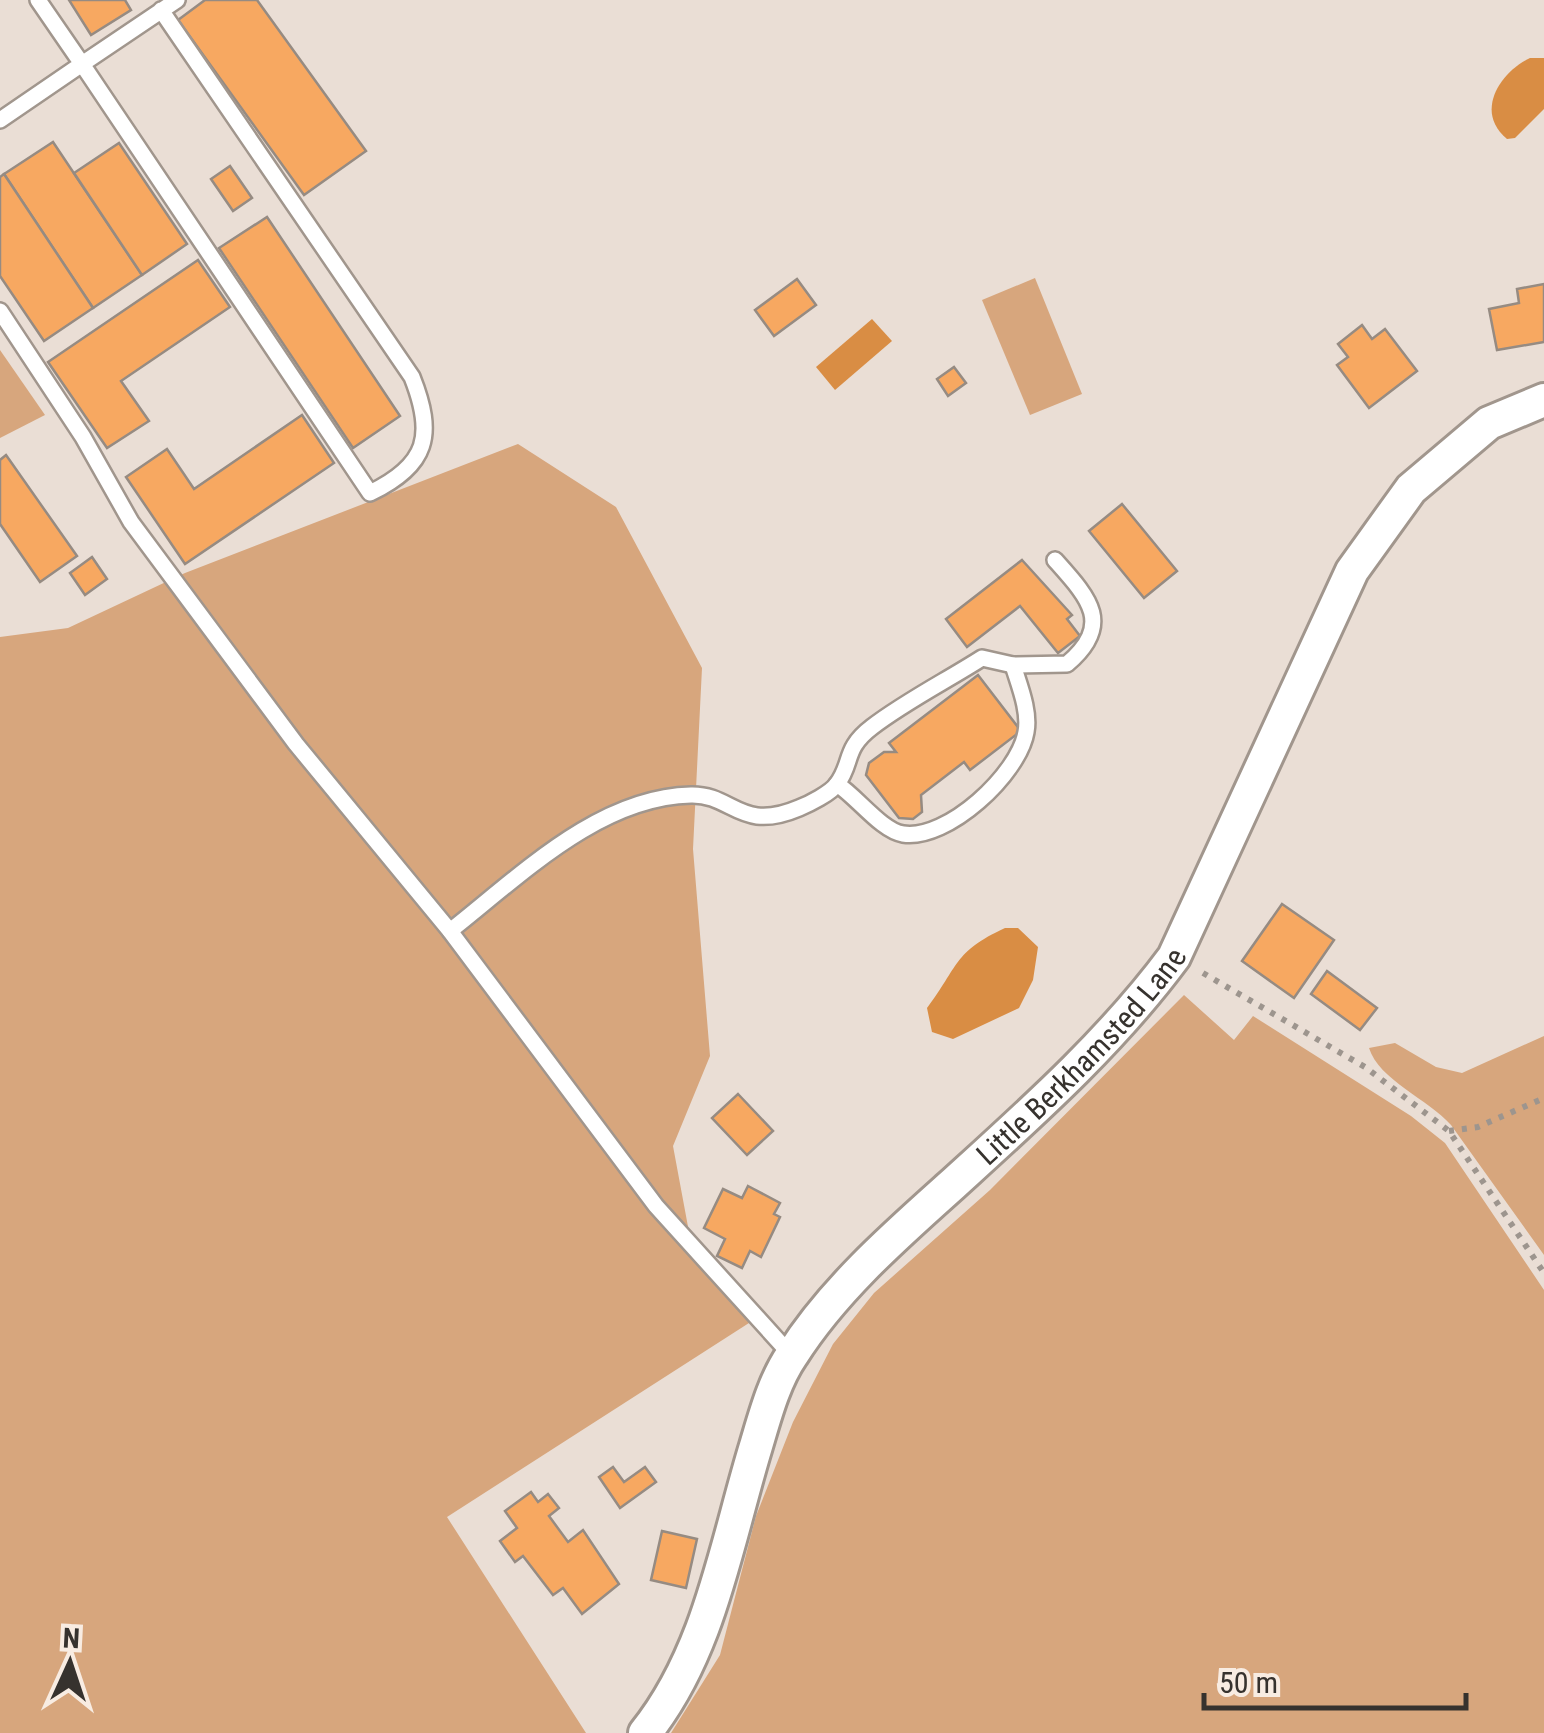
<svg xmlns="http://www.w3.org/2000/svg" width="1544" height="1733" font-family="'Roboto Condensed',sans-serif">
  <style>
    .green { fill: #d7a67d }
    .water { fill: #d98d44 }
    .building { fill: #f7a861; stroke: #968b82; stroke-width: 2.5 }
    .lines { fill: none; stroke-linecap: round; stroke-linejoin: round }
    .service-casing { stroke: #a1968d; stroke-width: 20 }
    .minor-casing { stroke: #a1968d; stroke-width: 38 }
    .path { stroke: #9d958e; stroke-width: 6; stroke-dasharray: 5 8; stroke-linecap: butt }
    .service { stroke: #fff; stroke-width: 15 }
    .minor { stroke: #fff; stroke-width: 32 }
    .labels { text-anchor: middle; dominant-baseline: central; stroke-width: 9; stroke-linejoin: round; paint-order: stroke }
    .street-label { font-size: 30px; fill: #36322e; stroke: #f8ece2 }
  </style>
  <rect width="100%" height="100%" fill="#eaded5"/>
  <g class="green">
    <polygon points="1035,278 1082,394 1030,415 982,300"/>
    <polygon points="0,350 45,415 0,438"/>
    <polygon points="518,444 616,507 702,668 693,849 710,1056 673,1146 689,1232 763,1314 447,1517 586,1733 0,1733 0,637 68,628 185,573"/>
    <polygon points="1184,995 1234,1040 1253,1016 1411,1116 1445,1143 1544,1290 1544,1733 671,1733 720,1655 756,1516 793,1422 833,1344 874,1293 990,1190"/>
    <path d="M 1544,1036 L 1544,1255 L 1451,1125 C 1428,1099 1379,1080 1369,1048 L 1395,1043 L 1436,1067 L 1462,1073 Z"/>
  </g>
  <g class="water">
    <path d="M 1530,58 L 1544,58 L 1544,109 L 1515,138 L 1507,139 C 1474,112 1500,72 1530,58 Z"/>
    <polygon points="872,319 892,341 835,390 816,367"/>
    <path d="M 1005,928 L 1018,928 L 1038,947 L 1033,980 L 1019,1008 L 953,1039 L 932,1032 L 927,1008 C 959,966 953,952 1005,928 Z"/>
  </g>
  <g class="building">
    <polygon points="69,0 125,0 131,10 91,35"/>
    <polygon points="205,0 257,0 366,151 304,195 178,20"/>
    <polygon points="53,142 142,275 93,308 4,174"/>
    <polygon points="119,143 187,244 142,275 74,173"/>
    <polygon points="230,166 252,198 233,211 211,179"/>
    <polygon points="4,174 93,308 44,341 0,276 0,177"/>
    <polygon points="267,217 400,416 353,448 219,248"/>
    <polygon points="198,260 230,307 121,381 149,421 107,448 48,362"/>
    <polygon points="797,279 816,305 774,336 755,310"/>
    <polygon points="1544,284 1544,342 1497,350 1489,309 1519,303 1517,289"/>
    <polygon points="1362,325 1372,339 1385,329 1417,371 1369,408 1337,365 1348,357 1338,344"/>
    <polygon points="954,367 966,383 948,396 937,379"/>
    <polygon points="302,415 334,463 185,564 126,477 167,449 194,489"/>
    <polygon points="6,455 77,556 40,582 0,524 0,460"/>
    <polygon points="1122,504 1177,571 1144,598 1089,531"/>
    <polygon points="92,557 107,579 85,595 70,573"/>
    <polygon points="1022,560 1072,615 1067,619 1080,636 1058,653 1020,606 967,647 946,619"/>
    <polygon points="978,675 1021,731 970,770 964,762 921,795 922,812 913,819 899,818 866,775 869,763 884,752 896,752 889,743"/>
    <polygon points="1282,904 1334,940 1294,998 1242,961"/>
    <polygon points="1327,971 1377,1008 1360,1030 1311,994"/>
    <polygon points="738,1094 773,1131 747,1155 712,1118"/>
    <polygon points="748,1186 780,1203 774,1214 780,1217 761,1257 750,1251 742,1268 717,1256 725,1239 704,1228 723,1189 742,1198"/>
    <polygon points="613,1467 624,1482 645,1467 656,1482 620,1508 599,1477"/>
    <polygon points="531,1492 538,1502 548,1494 559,1508 549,1516 568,1542 583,1530 619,1584 582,1614 563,1588 553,1595 523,1556 515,1562 500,1541 517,1528 505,1511"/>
    <polygon points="662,1531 697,1539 686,1588 651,1580"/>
  </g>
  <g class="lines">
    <defs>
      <g id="service">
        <path d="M 161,10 L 412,377 C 435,435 428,465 370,493 L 82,64 L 177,0"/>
        <polyline points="0,120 82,64 38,0"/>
        <polyline points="0,311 83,437 131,522 296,744 450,931 656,1206 791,1355"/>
        <path d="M 837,784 C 857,797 882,831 903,834 C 947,841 1019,774 1026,732 C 1030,711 1019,685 1013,665"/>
        <path d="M 450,931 C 519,877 598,797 691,795 C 733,794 740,833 799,808 C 809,804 831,793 837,784 C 853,763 843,749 872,727 C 906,701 946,681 982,658 L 1013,665 L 1067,664 C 1114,624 1089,598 1055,560"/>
      </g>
      <g id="minor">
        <path id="s1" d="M 645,1733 C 710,1652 726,1544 756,1446 C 765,1416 774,1381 792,1355 C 833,1290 896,1235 953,1184 C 1031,1113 1111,1042 1174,957 L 1352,571 L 1411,489 L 1489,423 L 1544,400"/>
      </g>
    </defs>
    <use href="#service" class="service-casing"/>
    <use href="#minor" class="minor-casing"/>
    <g class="path">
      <polyline points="1203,973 1365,1067 1449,1131 1544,1273"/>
      <polyline points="1449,1131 1478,1127 1544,1098"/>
    </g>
    <use href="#service" class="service"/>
    <use href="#minor" class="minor"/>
  </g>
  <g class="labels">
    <g class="street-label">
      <text stroke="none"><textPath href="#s1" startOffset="825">Little Berkhamsted Lane</textPath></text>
    </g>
  </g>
  <g transform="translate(70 1663) rotate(3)" stroke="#f8ece2" stroke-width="8" paint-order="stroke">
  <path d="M0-8L18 38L0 25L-18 38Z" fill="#36322e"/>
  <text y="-15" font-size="28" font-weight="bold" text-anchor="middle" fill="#36322e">N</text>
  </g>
  <path d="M1204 1693v15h262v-15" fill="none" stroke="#36322e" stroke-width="5"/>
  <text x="1219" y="1693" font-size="30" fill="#36322e" stroke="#f8ece2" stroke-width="8" paint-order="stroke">50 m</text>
</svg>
